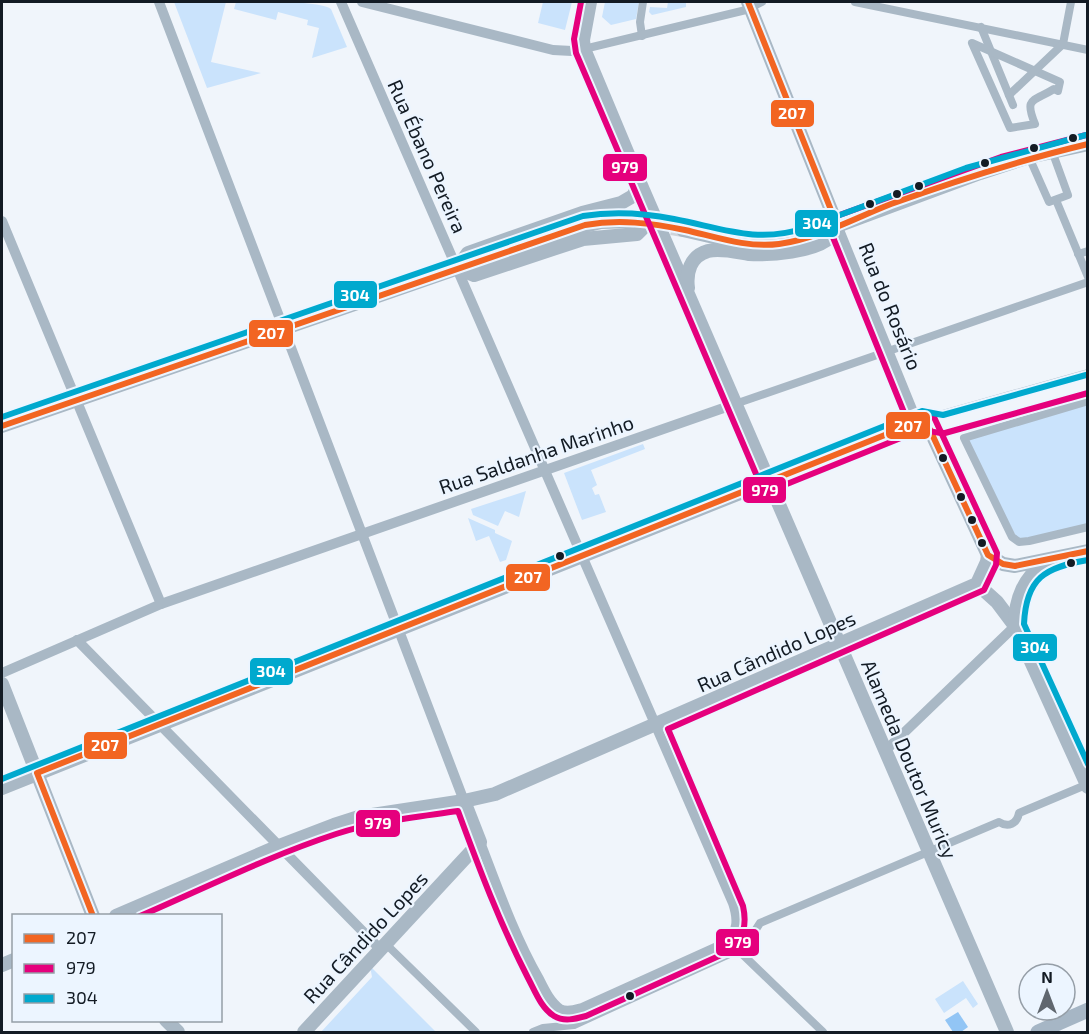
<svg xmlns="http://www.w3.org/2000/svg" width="1089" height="1034" font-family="'Exo 2',sans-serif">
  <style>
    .green { fill: #cae3fc }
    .water { fill: #92c5f5 }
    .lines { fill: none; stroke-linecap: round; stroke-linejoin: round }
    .tertiary-tunnel { stroke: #cfd4db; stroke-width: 14; stroke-dasharray: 14 7; stroke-linecap: butt }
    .pedestrian { stroke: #a9b8c5; stroke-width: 8 }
    .minor { stroke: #a9b8c5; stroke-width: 10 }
    .tertiary { stroke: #a9b8c5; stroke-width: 14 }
    .secondary { stroke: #a6b6c5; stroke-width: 15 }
    .bus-1-casing { stroke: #ecf5ff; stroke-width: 10 }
    .bus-2-casing { stroke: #ecf5ff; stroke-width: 10 }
    .bus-3-casing { stroke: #ecf5ff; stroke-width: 10 }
    .bus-1 { stroke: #f26522; stroke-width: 6 }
    .bus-2 { stroke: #e5007d; stroke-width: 6 }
    .bus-3 { stroke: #00a9ce; stroke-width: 6 }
    .bus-dot { fill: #131b24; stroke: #ecf5ff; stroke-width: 2 }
    .labels { text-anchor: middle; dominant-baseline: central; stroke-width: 4.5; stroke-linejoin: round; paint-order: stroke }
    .street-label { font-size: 20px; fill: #131b24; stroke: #ecf5ff }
    .line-badge { stroke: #ecf5ff; stroke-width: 2 }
    .badge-label { font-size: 16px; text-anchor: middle; font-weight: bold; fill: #fff }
  </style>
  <rect width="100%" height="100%" fill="#f0f5fb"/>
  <g class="green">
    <polygon points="174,2 226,2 211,62 261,73 207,88"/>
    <path d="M 236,2 C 256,2 318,0 331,9 L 347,47 L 312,58 L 319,28 L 307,25 L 308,20 L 278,12 L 276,20 L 234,9 Z"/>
    <polygon points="543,2 572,2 565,30 538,23"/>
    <polygon points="605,2 639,2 636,19 611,25 602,17"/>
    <polygon points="668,2 686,2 686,7 652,15 649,12 650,7 667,8"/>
    <polygon points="1087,401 1087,527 1019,542 964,438"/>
    <polygon points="643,444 645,449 591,470 597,485 592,488 595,495 599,494 606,512 582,520 564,473"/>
    <polygon points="526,491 519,517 505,511 498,526 473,515 471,509"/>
    <polygon points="468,518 495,530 495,533 512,541 506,560 500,562 489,536 476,541"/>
    <polygon points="370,966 436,1032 321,1032 372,977"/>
    <polygon points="963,981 978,1004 973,1008 966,998 944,1013 935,999"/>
  </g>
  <polygon class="water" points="958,1012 968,1027 961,1032 953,1032 945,1020"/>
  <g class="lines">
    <polyline class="tertiary-tunnel" points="630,221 683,230"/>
    <g class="pedestrian">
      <polyline points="855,2 1088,50"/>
      <polyline points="981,27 1013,105"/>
      <polyline points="642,36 640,22 643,2"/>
      <path d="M 972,43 L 1060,82 L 1058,91 L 1054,89 C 1033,102 1024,97 1035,124 L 1010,128 Z"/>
      <polyline points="1063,44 1071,2"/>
      <polyline points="584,49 746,10 762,2"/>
      <polyline points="1009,95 1063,44"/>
      <polyline points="1029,157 1049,202 1068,195 1052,151"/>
      <polyline points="1056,200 1088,277"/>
      <polyline points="1078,254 1088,251"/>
      <polyline points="1088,401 964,438 1012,537 1019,542 1029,541 1088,527"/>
      <polyline points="735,404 1088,282"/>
      <polyline points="925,419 1088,373"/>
      <polyline points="390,948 476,1032"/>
      <polyline points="738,950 823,1032"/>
      <path d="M 533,1032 L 543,1028 L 574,1025 L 738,950 L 751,937 L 760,923 L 999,822 C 1008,828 1017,824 1019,813 L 1088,784"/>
    </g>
    <g class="minor">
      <polyline points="159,2 464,801"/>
      <path d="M 341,2 L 733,903 C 738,918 739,931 726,943 L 582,1008 C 575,1010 567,1013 560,1009 C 550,1002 544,989 539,979 C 514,935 498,889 480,842"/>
      <polyline points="362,2 553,50 572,51 584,49"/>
      <polyline points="2,221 161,604"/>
      <polyline points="837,225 913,412 925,419"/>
      <polyline points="77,640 380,949"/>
      <polyline points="2,673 161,604 735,404"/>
      <polyline points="885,751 1015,626"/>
    </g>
    <g class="tertiary">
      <polyline points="590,2 583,40 584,49 640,183 1007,1032"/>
      <polyline points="748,2 837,225"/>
      <polyline points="683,230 740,243 770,245 783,244 813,235 980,173 1029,157 1088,144"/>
      <polyline points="457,268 474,275 583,239 637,234 646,225 652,212"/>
      <polyline points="457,268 468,253 582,213 621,203 633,196 640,183"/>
      <path d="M 688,288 C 686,273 690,256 708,251 C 721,248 736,252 749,254 C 768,255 817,252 830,237 C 833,234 835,229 837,225"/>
      <polyline points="2,426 568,230 601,222 630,221"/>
      <polyline points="977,584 997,602 1015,626 1088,787"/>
      <path d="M 1015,626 C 1015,598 1024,578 1046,561"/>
      <polyline points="2,684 93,916"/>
      <polyline points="2,788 925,419 988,555 1003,564 1015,566 1088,551"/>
      <polyline points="116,916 279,846 334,825 359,817 464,801 495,794 977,584 987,562 988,555"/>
      <polyline points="2,965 14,960"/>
      <polyline points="166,1020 178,1032"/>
      <polyline points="304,1032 480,842 464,801"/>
    </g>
    <polyline class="secondary" points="1038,1032 1088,1010"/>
    <defs>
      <g id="bus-1">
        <polyline points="748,2 837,225"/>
        <path d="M 2,426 L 585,225 C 619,219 651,223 685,230 C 716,237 747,248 779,244 C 817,239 855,218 891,204 C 955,181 1021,160 1088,144"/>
        <polyline points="93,916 37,773 925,419 988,555 1003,564 1015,566 1088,551"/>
      </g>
      <g id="bus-2">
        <polyline points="581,2 574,39 576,53 762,488 766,491 772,490 928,427"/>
        <path d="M 1086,135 L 1001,157 L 834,217 L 830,220 L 828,225 L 905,415 C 914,427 930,433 945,433 L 1088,393"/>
        <path d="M 140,916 C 205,888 269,856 336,834 C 375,821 417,817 458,811 C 479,868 500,924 528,978 C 535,991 541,1008 554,1016 C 564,1022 575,1019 586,1016 L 730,951 C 744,938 747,924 743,906 L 668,729 L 984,590 L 996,565 L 997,553 L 933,415"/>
      </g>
      <g id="bus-3">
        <path d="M 2,417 L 583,216 C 614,211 644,213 674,219 C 721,228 757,244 805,228 L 966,168 L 1086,135"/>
        <path d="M 1088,560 C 1045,567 1026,578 1024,624 L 1088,764"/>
        <polyline points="2,779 922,411 943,415 1086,375"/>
      </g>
    </defs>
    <use href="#bus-1" class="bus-1-casing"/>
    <use href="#bus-2" class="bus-2-casing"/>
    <use href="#bus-3" class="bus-3-casing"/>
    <use href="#bus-1" class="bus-1"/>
    <use href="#bus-2" class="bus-2"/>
    <use href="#bus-3" class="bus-3"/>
  </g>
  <g class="bus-dot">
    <circle cx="1073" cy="138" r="5"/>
    <circle cx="1034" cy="148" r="5"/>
    <circle cx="985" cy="163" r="5"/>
    <circle cx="919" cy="186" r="5"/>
    <circle cx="897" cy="194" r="5"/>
    <circle cx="870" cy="204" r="5"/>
    <circle cx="943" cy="458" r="5"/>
    <circle cx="961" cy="497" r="5"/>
    <circle cx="972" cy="520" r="5"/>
    <circle cx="982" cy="543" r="5"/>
    <circle cx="560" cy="556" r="5"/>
    <circle cx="1071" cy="563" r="5"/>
    <circle cx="630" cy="996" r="5"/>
  </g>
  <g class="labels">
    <g class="street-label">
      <text transform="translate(428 156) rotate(66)">Rua Ébano Pereira</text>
      <text transform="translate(891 306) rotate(68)">Rua do Rosário</text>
      <text transform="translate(536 454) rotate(-19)">Rua Saldanha Marinho</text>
      <text transform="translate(776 651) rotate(-24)">Rua Cândido Lopes</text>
      <text transform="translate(910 759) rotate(67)">Alameda Doutor Muricy</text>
      <text transform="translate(365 937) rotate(-47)">Rua Cândido Lopes</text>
    </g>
  </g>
  <g class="line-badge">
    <rect x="770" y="99" width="45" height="29" rx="6" fill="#f26522"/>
    <rect x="602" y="153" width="46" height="29" rx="6" fill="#e5007d"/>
    <rect x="794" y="209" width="45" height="29" rx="6" fill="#00a9ce"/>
    <rect x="333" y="280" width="45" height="29" rx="6" fill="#00a9ce"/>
    <rect x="248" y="319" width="46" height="29" rx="6" fill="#f26522"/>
    <rect x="885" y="411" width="46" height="29" rx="6" fill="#f26522"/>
    <rect x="742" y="476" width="45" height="28" rx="6" fill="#e5007d"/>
    <rect x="505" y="563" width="46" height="29" rx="6" fill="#f26522"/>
    <rect x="1012" y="633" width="46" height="29" rx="6" fill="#00a9ce"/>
    <rect x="249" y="657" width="45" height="29" rx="6" fill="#00a9ce"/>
    <rect x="83" y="731" width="45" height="29" rx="6" fill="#f26522"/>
    <rect x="355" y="809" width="46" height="29" rx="6" fill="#e5007d"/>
    <rect x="715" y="928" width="45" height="29" rx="6" fill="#e5007d"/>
  </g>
  <g class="badge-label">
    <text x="792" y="119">207</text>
    <text x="625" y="173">979</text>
    <text x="817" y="229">304</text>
    <text x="355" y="301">304</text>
    <text x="271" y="339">207</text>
    <text x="908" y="432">207</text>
    <text x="765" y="496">979</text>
    <text x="528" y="583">207</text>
    <text x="1035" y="653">304</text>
    <text x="271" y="677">304</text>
    <text x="105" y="751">207</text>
    <text x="378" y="829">979</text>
    <text x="738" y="948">979</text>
  </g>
  <rect width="1089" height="1034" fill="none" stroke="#131b24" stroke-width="6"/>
  <rect x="12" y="914" width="210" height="108" fill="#ecf5ff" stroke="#959ea7" stroke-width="1.5"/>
  <rect x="24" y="934" width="30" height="9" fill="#f26522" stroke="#959ea7" stroke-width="1.5"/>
  <text x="66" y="944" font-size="18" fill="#131b24">207</text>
  <rect x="24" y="964" width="30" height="9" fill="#e5007d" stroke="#959ea7" stroke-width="1.5"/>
  <text x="66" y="974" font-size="18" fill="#131b24">979</text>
  <rect x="24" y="994" width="30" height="9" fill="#00a9ce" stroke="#959ea7" stroke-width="1.5"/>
  <text x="66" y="1004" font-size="18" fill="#131b24">304</text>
  <g transform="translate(1047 992)"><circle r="28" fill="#ecf5ff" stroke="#959ea7" stroke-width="1.5"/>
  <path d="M0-4.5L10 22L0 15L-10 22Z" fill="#60676f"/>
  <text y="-9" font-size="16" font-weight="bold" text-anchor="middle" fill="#131b24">N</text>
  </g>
</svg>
